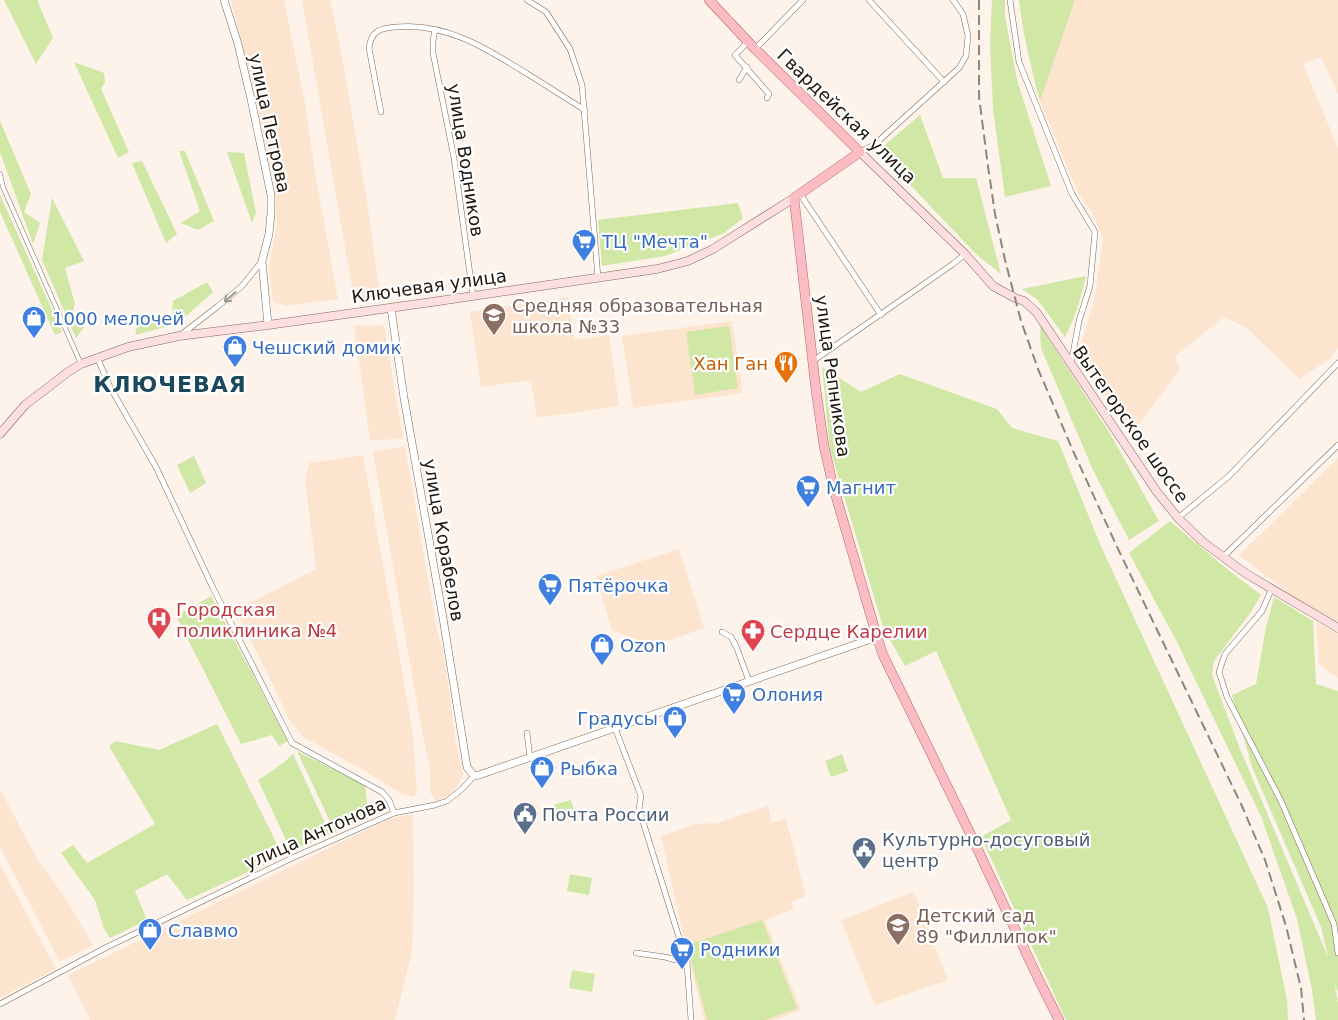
<svg xmlns="http://www.w3.org/2000/svg" width="1338" height="1020" font-family="'DejaVu Sans',sans-serif">
  <style>
    .built { fill: #fde4ce }
    .green { fill: #d0e7a5 }
    .lines { fill: none; stroke-linecap: round; stroke-linejoin: round }
    .pedestrian-casing { stroke: #7e6855; stroke-width: 5 }
    .minor-casing { stroke: #7e6855; stroke-width: 6 }
    .tertiary-casing { stroke: #7e6855; stroke-width: 8 }
    .secondary-casing { stroke: #7e6855; stroke-width: 9 }
    .primary-casing { stroke: #ad666a; stroke-width: 10 }
    .pedestrian { stroke: #fff; stroke-width: 4 }
    .minor { stroke: #fff; stroke-width: 5 }
    .tertiary { stroke: #fff; stroke-width: 7 }
    .secondary { stroke: #fddee1; stroke-width: 8 }
    .primary { stroke: #fbbdc3; stroke-width: 9 }
    .rail { stroke: #8f857d; stroke-width: 2; stroke-dasharray: 10 5; stroke-linecap: butt }
    .oneway { stroke: #9b9793 }
    .labels { text-anchor: middle; dominant-baseline: central; stroke-width: 4.5; stroke-linejoin: round; paint-order: stroke }
    .street-label { font-size: 18px; fill: #20170f; stroke: #fff }
    .shop-label { font-size: 18px; fill: #366cbe; stroke: #fff; text-anchor: start }
    .education-label { font-size: 18px; fill: #785e54; stroke: #fff; text-anchor: start }
    .food-label { font-size: 18px; fill: #c56008; stroke: #fff; text-anchor: end }
    .health-label { font-size: 18px; fill: #be3a42; stroke: #fff; text-anchor: start }
    .service-label { font-size: 18px; fill: #4e5e75; stroke: #fff; text-anchor: start }
    .district-label { font-size: 22px; font-weight: bold; letter-spacing: 1px; fill: #1c485d; stroke: #fff }
  </style>
  <rect width="100%" height="100%" fill="#fdf3ea"/>
  <g class="built">
    <polygon points="231,0 284,0 305,103 316,178 338,299 285,306 273,301 269,266 277,225 275,191 252,82"/>
    <polygon points="302,0 330,0 340,46 367,201 380,296 354,299"/>
    <polygon points="1075,0 1338,0 1338,94 1321,57 1303,64 1338,148 1338,348 1330,359 1299,379 1247,328 1224,317 1175,356 1180,369 1132,434 1078,356 1095,296 1103,239 1093,214 1079,195 1040,101"/>
    <polygon points="568,297 575,340 609,335 619,406 537,418 531,380 481,387 470,312"/>
    <polygon points="732,321 743,393 633,408 622,336"/>
    <polygon points="384,325 403,439 370,440 354,326"/>
    <polygon points="405,446 436,626 444,657 456,743 463,775 457,786 450,794 436,801 430,792 430,768 419,715 373,452"/>
    <polygon points="363,455 397,641 413,735 417,793 413,797 402,794 365,771 303,737 289,719 265,668 235,610 316,569 305,480 309,463"/>
    <polygon points="1338,458 1338,631 1239,555"/>
    <polygon points="679,549 704,628 661,643 657,650 642,654 635,639 612,630 596,576"/>
    <polygon points="1316,622 1338,634 1338,678 1319,664"/>
    <polygon points="0,789 38,861 64,896 93,945 60,962 0,847"/>
    <polygon points="768,806 772,823 786,819 806,896 792,901 794,909 765,920 801,1010 774,1020 704,1020 685,943 661,836 696,824 718,823"/>
    <polygon points="413,814 414,890 412,952 395,1020 90,1020 68,975 389,819"/>
    <polygon points="0,864 56,969 0,998"/>
    <polygon points="914,892 948,980 875,1005 841,920"/>
  </g>
  <g class="green">
    <polygon points="4,0 38,0 38,2 53,38 36,64"/>
    <polygon points="992,0 1005,0 1005,16 1017,80 1051,186 1005,197 993,109 990,45"/>
    <path d="M 1019,0 L 1075,0 L 1040,101 C 1031,68 1023,35 1019,0 Z"/>
    <polygon points="74,62 104,73 105,82 101,89 129,152 118,158"/>
    <polygon points="920,115 943,178 976,178 1001,274 976,254 878,151"/>
    <polygon points="0,121 31,194 24,212 40,223 33,244 0,152"/>
    <polygon points="179,151 185,151 214,221 198,230 181,223 200,211"/>
    <polygon points="227,152 244,153 256,213 252,223"/>
    <polygon points="142,161 177,234 166,243 132,163"/>
    <polygon points="0,195 62,332 55,335 0,212"/>
    <polygon points="52,198 84,261 65,268 75,304 71,316 85,326 76,338 42,260"/>
    <polygon points="738,203 743,218 724,233 665,256 602,266 598,220"/>
    <path d="M 1086,276 C 1081,298 1075,318 1065,337 L 1037,299 L 1022,289 Z"/>
    <polygon points="207,282 213,292 177,324 135,335 137,327 172,315 173,301"/>
    <polygon points="729,326 738,388 695,395 686,332"/>
    <polygon points="1040,326 1109,432 1159,521 1129,540 1093,470 1041,348"/>
    <polygon points="822,367 861,392 900,374 997,409 1012,428 1058,441 1100,544 1268,908 1287,1000 1288,1020 1066,1020 981,837 1011,820 936,651 905,666 883,627 830,449"/>
    <polygon points="194,456 206,483 190,493 177,465"/>
    <polygon points="1170,521 1222,565 1261,595 1251,612 1214,661 1212,675 1240,749 1328,957 1321,927 1252,767 1232,695 1256,684 1266,627 1274,597 1313,621 1316,684 1338,691 1338,993 1334,981 1338,1003 1338,1020 1316,1020 1312,990 1297,919 1261,816 1212,715 1177,642 1129,553"/>
    <polygon points="211,596 288,741 279,746 272,735 241,744 176,616"/>
    <polygon points="217,724 283,856 187,900 167,874 135,891 147,920 110,938 104,929 95,900 61,853 73,845 87,863 155,824 109,746 116,741 159,750"/>
    <polygon points="297,751 365,785 369,818 335,832"/>
    <path d="M 293,754 L 330,834 L 291,851 L 258,780 C 271,772 282,765 293,754 Z"/>
    <polygon points="842,754 848,771 831,777 825,761"/>
    <polygon points="571,800 575,815 557,819 553,805"/>
    <polygon points="570,874 592,878 589,895 567,891"/>
    <polygon points="762,920 797,1008 765,1020 707,1020 687,945"/>
    <polygon points="572,970 595,974 592,992 569,988"/>
  </g>
  <g class="lines">
    <defs>
      <polyline id="pedestrian" points="0,174 3,187 81,364"/>
      <g id="minor">
        <polyline points="527,0 546,12 570,49 582,85 598,278"/>
        <polyline points="869,0 944,82"/>
        <polyline points="1010,0 1019,62 1072,194 1095,232 1090,286 1079,321 1071,364"/>
        <polyline points="435,29 433,41 433,53 454,158 473,296"/>
        <polyline points="748,42 735,55 769,94 767,98"/>
        <polyline points="755,49 803,0"/>
        <polyline points="739,80 747,67"/>
        <path d="M 381,112 L 369,48 C 371,31 380,28 396,27 C 445,22 486,48 526,73 C 546,85 565,98 585,110"/>
        <polyline points="860,152 874,145 959,68 966,56 968,36 963,14 953,0"/>
        <polyline points="800,194 881,315"/>
        <polyline points="182,334 217,307 242,286 262,261"/>
        <polyline points="97,357 110,387 156,467 213,588 292,743 382,792 389,800 394,813"/>
        <polyline points="813,361 953,264 965,254"/>
        <polyline points="1178,518 1229,476 1338,363"/>
        <polyline points="1223,557 1338,445"/>
        <polyline points="1272,588 1262,611 1225,654 1219,672 1227,697 1281,801 1334,924 1338,953"/>
        <polyline points="722,632 731,637 736,646 749,681"/>
        <polyline points="615,728 641,796 639,809 687,963 691,1020"/>
        <polyline points="527,733 530,758"/>
        <polyline points="636,953 665,957 687,963"/>
        <polyline points="0,1004 107,947 292,858 394,813 435,805 447,801 462,789 474,776"/>
      </g>
      <g id="tertiary">
        <polyline points="224,0 238,44 251,99 271,195 271,213 269,234 262,261 268,325"/>
        <polyline points="391,308 404,398 443,618 467,767 474,776 479,775 877,637"/>
      </g>
      <g id="secondary">
        <polyline points="860,152 965,254 993,286 1015,298 1024,301 1037,313 1157,492 1178,518 1203,542 1245,573 1338,628"/>
        <polyline points="0,434 25,405 68,372 81,364 128,347 179,336 268,325 432,302 657,269 688,261 713,249 794,198"/>
      </g>
      <polyline id="primary" points="709,0 755,49 860,152 794,198 816,390 824,446 833,486 877,637 883,655 969,831 1037,976 1059,1020"/>
    </defs>
    <use href="#pedestrian" class="pedestrian-casing"/>
    <use href="#minor" class="minor-casing"/>
    <use href="#tertiary" class="tertiary-casing"/>
    <use href="#secondary" class="secondary-casing"/>
    <use href="#primary" class="primary-casing"/>
    <use href="#pedestrian" class="pedestrian"/>
    <use href="#minor" class="minor"/>
    <use href="#tertiary" class="tertiary"/>
    <use href="#secondary" class="secondary"/>
    <use href="#primary" class="primary"/>
    <polyline class="rail" points="979,0 979,97 988,166 995,214 1005,260 1021,321 1038,369 1074,453 1119,551 1242,806 1265,860 1286,926 1301,988 1304,1020"/>
  </g>
  <defs><path id="oneway-shaft" d="M-6 0H5M1.5-3L5.5 0L1.5 3" fill="none" stroke-width="1.6" stroke-linecap="round" stroke-linejoin="round" transform="scale(1.25)"/></defs>
  <use class="oneway" href="#oneway-shaft" transform="translate(230 297) rotate(139)"/>
  <defs>
    <symbol id="supermarket-pin" viewBox="-11 -11 22 30"><path d="M0 17L-7.5 6A9.5 9.5 0 1 1 7.5 6Z" fill="#3f7fe0" stroke="#fff"/><path d="M-6-5.5h2.5l.6 2H6L4.5 2H-2.5L-4.4-4H-6ZM-1.5 3.2a1.3 1.3 0 1 0 .1 0ZM3 3.2a1.3 1.3 0 1 0 .1 0Z" fill="#fff"/></symbol>
    <symbol id="school-pin" viewBox="-11 -11 22 30"><path d="M0 17L-7.5 6A9.5 9.5 0 1 1 7.5 6Z" fill="#8d6e63" stroke="#fff"/><path d="M0-5L7-2L0 1L-7-2ZM-4 1L0 2.5L4 1V4Q0 6-4 4Z" fill="#fff"/></symbol>
    <symbol id="shop-pin" viewBox="-11 -11 22 30"><path d="M0 17L-7.5 6A9.5 9.5 0 1 1 7.5 6Z" fill="#3f7fe0" stroke="#fff"/><path d="M-5-2.5h2.3a2.7 3.5 0 0 1 5.4 0H5L5.5 6h-11ZM-1.5-2.5h3a1.5 2.3 0 0 0-3 0Z" fill="#fff"/></symbol>
    <symbol id="restaurant-pin" viewBox="-11 -11 22 30"><path d="M0 17L-7.5 6A9.5 9.5 0 1 1 7.5 6Z" fill="#e8710a" stroke="#fff"/><path d="M-5-6h1v4h1v-4h1v4h1v-4h1v5L-1.5 .5V6h-2V.5L-5-1ZM5-6V6H3V1.5H1.5Q1.5-4 5-6Z" fill="#fff"/></symbol>
    <symbol id="hospital-pin" viewBox="-11 -11 22 30"><path d="M0 17L-7.5 6A9.5 9.5 0 1 1 7.5 6Z" fill="#e0444e" stroke="#fff"/><path d="M-5-5h3v3.5h4V-5h3V5h-3V1.5h-4V5h-3Z" fill="#fff"/></symbol>
    <symbol id="pharmacy-pin" viewBox="-11 -11 22 30"><path d="M0 17L-7.5 6A9.5 9.5 0 1 1 7.5 6Z" fill="#e0444e" stroke="#fff"/><path d="M-2-6h4v4h4v4h-4v4h-4v-4h-4v-4h4Z" fill="#fff"/></symbol>
    <symbol id="civic-pin" viewBox="-11 -11 22 30"><path d="M0 17L-7.5 6A9.5 9.5 0 1 1 7.5 6Z" fill="#5c6f8a" stroke="#fff"/><path d="M-.6-6.5H3V-4.5H.6V-3L4-1V1h2V6H-6V1h2V-1L-.6-3ZM-1.2 2.5V6h2.4V2.5Z" fill="#fff"/></symbol>
  </defs>
  <g fill-rule="evenodd">
    <use href="#supermarket-pin" x="570" y="227" width="28" height="38"/>
    <use href="#school-pin" x="480" y="301" width="28" height="38"/>
    <use href="#shop-pin" x="20" y="304" width="28" height="38"/>
    <use href="#shop-pin" x="221" y="333" width="28" height="38"/>
    <use href="#restaurant-pin" x="772" y="349" width="28" height="38"/>
    <use href="#supermarket-pin" x="794" y="473" width="28" height="38"/>
    <use href="#supermarket-pin" x="536" y="571" width="28" height="38"/>
    <use href="#hospital-pin" x="145" y="605" width="28" height="38"/>
    <use href="#pharmacy-pin" x="739" y="617" width="28" height="38"/>
    <use href="#shop-pin" x="588" y="631" width="28" height="38"/>
    <use href="#supermarket-pin" x="720" y="680" width="28" height="38"/>
    <use href="#shop-pin" x="661" y="704" width="28" height="38"/>
    <use href="#shop-pin" x="528" y="754" width="28" height="38"/>
    <use href="#civic-pin" x="511" y="800" width="28" height="38"/>
    <use href="#civic-pin" x="850" y="835" width="28" height="38"/>
    <use href="#school-pin" x="884" y="911" width="28" height="38"/>
    <use href="#shop-pin" x="136" y="916" width="28" height="38"/>
    <use href="#supermarket-pin" x="668" y="935" width="28" height="38"/>
  </g>
  <g class="labels">
    <g class="street-label">
      <text transform="translate(847 116) rotate(44)">Гвардейская улица</text>
      <text transform="translate(270 123) rotate(78)">улица Петрова</text>
      <text transform="translate(466 160) rotate(81)">улица Водников</text>
      <text transform="translate(429 286) rotate(-8)">Ключевая улица</text>
      <text transform="translate(833 376) rotate(82)">улица Репникова</text>
      <text transform="translate(1131 424) rotate(55)">Вытегорское шоссе</text>
      <text transform="translate(444 540) rotate(80)">улица Корабелов</text>
      <text transform="translate(315 833) rotate(-24)">улица Антонова</text>
    </g>
    <g class="shop-label">
      <text x="602" y="241">ТЦ "Мечта"</text>
      <text x="52" y="318">1000 мелочей</text>
      <text x="252" y="347">Чешский домик</text>
      <text x="826" y="487">Магнит</text>
      <text x="568" y="585">Пятёрочка</text>
      <text x="620" y="645">Ozon</text>
      <text x="752" y="694">Олония</text>
      <text x="658" y="718" text-anchor="end">Градусы</text>
      <text x="560" y="768">Рыбка</text>
      <text x="168" y="930">Славмо</text>
      <text x="700" y="949">Родники</text>
    </g>
    <g class="education-label">
      <text x="512" y="305">Средняя образовательная<tspan x="512" dy="21">школа №33</tspan></text>
      <text x="916" y="915">Детский сад<tspan x="916" dy="21">89 "Филлипок"</tspan></text>
    </g>
    <g class="food-label">
      <text x="768" y="363">Хан Ган</text>
    </g>
    <g class="health-label">
      <text x="176" y="609">Городская<tspan x="176" dy="21">поликлиника №4</tspan></text>
      <text x="770" y="631">Сердце Карелии</text>
    </g>
    <g class="service-label">
      <text x="542" y="814">Почта России</text>
      <text x="882" y="839">Культурно-досуговый<tspan x="882" dy="21">центр</tspan></text>
    </g>
    <g class="district-label">
      <text x="170" y="384">КЛЮЧЕВАЯ</text>
    </g>
  </g>
</svg>
